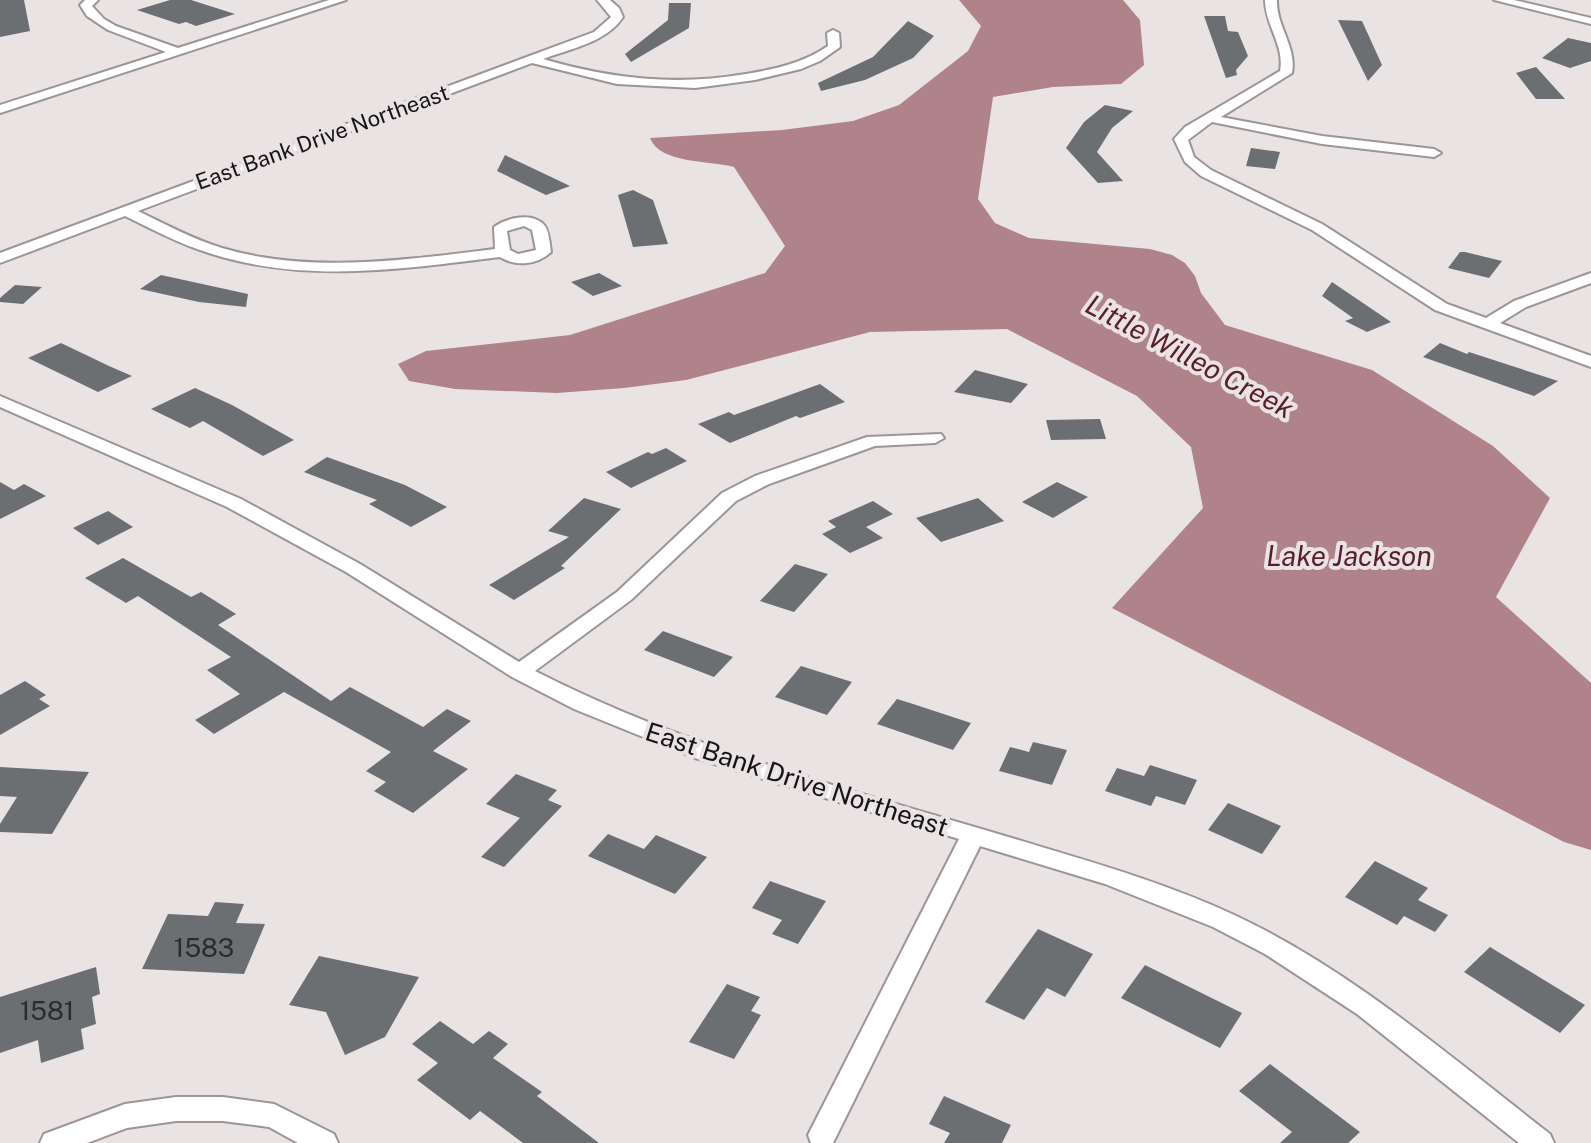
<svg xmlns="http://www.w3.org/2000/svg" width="1591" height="1143" font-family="'Public Sans',sans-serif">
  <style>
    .water { fill: #b0828a }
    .building { fill: #6b6f72 }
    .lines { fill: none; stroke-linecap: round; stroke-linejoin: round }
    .street-casing { stroke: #9b9596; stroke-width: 4 }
    .street { fill: #fff; fill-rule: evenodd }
    .labels { text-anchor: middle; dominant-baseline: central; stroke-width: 8; stroke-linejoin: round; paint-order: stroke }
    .far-street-label { font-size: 22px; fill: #161314; stroke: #eae3e4 }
    .street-label { font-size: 26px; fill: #161314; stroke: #eae3e4 }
    .near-number-label { font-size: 26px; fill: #2b2a2c }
    .water-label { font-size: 28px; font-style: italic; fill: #591e2e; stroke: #eae3e4 }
  </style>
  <rect width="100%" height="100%" fill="#eae3e4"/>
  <path class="water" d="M 959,0 L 1123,0 L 1140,20 L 1144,65 L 1121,84 L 1053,87 L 993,97 L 978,199 L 995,223 L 1029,238 L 1150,249 L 1172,255 L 1185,263 L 1195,276 L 1201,293 L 1225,325 L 1372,370 L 1493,446 L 1550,498 L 1496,597 L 1591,683 L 1591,850 L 1564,842 L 1112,608 L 1203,508 L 1191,447 L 1137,396 L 1007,329 L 870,332 L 686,380 L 624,388 L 557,393 L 455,389 L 409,381 L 398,364 L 426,351 L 570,335 L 765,273 L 785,246 L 734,167 C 708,160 660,164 650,138 L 782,130 L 853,121 L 899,105 L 968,51 L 981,26 Z"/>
  <g class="building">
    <polygon points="0,0 24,0 30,31 0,37"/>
    <polygon points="170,0 191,0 235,14 196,26 186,22 179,24 137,10"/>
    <polygon points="669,3 691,3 689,28 631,62 625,54 668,20"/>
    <polygon points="1204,16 1225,16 1228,31 1238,32 1248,56 1236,70 1237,75 1226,78"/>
    <polygon points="1338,20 1362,21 1382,65 1368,81"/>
    <polygon points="908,21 934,36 913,58 865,80 821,91 818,83 873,57"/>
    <polygon points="1568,38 1591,43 1591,61 1570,68 1542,58"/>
    <polygon points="1536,67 1565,99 1536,99 1516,73"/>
    <polygon points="1105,105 1133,111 1112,128 1097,152 1123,181 1098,183 1066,148 1084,122"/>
    <polygon points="1251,148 1280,152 1275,169 1246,166"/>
    <polygon points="505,155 570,186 546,195 497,171"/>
    <polygon points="633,190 653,200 668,244 633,247 618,195"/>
    <polygon points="1460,252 1465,252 1502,261 1489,278 1448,268"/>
    <polygon points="599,273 622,286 593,296 571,282"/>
    <polygon points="161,275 248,294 246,307 199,302 140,289"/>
    <polygon points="1332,282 1391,322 1367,332 1345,321 1353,318 1322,296"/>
    <polygon points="15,285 42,287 23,304 0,302 0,298"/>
    <polygon points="61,343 109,366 132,376 98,392 28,358"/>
    <polygon points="1440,343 1467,354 1469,352 1558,381 1534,396 1423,357"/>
    <polygon points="975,370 1028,384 1011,403 954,392"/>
    <polygon points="820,384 845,402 800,418 796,416 730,443 698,424 729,412 734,415"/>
    <polygon points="195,388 232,405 294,440 263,456 203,421 190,428 151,409"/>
    <polygon points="1100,419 1106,439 1051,440 1046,420"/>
    <polygon points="666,448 687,461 631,488 606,472 648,452 652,454"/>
    <polygon points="327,457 405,485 447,507 411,527 369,504 377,500 304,472"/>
    <polygon points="0,482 14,490 24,484 46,496 0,519"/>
    <polygon points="1057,482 1088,497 1053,518 1022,502"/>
    <polygon points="584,498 621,509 561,566 565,568 514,600 489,585 569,537 548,531"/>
    <polygon points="978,498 1004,521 941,542 916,518"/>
    <polygon points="873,501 893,514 866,527 883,538 850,553 822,534 836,527 828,521"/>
    <polygon points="108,511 133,527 98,545 73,528"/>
    <polygon points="123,558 191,597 201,592 236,614 218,625 331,701 350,687 423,727 447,709 471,721 433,751 468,769 413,813 374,791 386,782 366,771 391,752 284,692 214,734 195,720 240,694 207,670 231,657 138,596 126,603 85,578"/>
    <polygon points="795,564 828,574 794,612 760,601"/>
    <polygon points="663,631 733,657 714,677 644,650"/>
    <polygon points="801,666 852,682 827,715 775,697"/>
    <polygon points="25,681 46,695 39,699 50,706 0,735 0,695"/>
    <polygon points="897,699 910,703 971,723 953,750 877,724"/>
    <polygon points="1033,742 1067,750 1052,785 999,771 1010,747 1029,752"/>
    <polygon points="1150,765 1197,780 1185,805 1156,796 1151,806 1105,791 1117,768 1144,776"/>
    <polygon points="0,767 89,772 52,834 0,832 0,824 17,797 0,796"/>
    <polygon points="516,774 557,790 548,800 562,806 504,867 481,857 520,818 486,804"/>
    <polygon points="1228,803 1281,826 1262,854 1208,830"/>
    <polygon points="608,834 644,849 656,835 707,857 675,894 588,856"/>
    <polygon points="1375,861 1428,888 1418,900 1448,915 1435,932 1404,916 1397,925 1345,897"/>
    <polygon points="770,881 826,901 798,944 772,934 782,920 752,908"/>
    <polygon points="215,902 244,904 236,923 265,924 244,974 142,969 168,914 208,916"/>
    <polygon points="1038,929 1093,954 1065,997 1047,988 1024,1020 985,1002"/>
    <polygon points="1490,947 1585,1005 1560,1033 1464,972"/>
    <polygon points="319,956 419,977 385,1037 345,1055 326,1012 289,1005"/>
    <polygon points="1145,965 1242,1013 1220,1048 1121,998"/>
    <polygon points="96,967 100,994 92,997 96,1024 81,1029 84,1049 41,1063 38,1040 0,1053 0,997"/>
    <polygon points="727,984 760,997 751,1011 761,1015 734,1059 689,1042"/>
    <polygon points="440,1021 473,1044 489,1031 508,1044 493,1058 542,1092 537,1096 599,1143 523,1143 480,1111 470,1120 417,1080 438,1063 412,1044"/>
    <polygon points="1270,1064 1360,1132 1348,1143 1280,1143 1292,1132 1239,1091"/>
    <polygon points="944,1096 1011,1125 1002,1143 944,1143 950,1133 929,1124"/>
  </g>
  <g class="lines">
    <defs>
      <g id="street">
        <polygon points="85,0 98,0 92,6 104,19 116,26 178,48 329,0 346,0 0,113 0,105 166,52 108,30 87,16 80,5"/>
        <path d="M 597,0 L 610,0 L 619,8 L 623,17 C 607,42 570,49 543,59 C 612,79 675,86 746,74 C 775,69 804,63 828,46 L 827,33 L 833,30 L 839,33 L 840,47 L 820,61 L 801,69 L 755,80 L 695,88 L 617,84 L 532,63 L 138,211 C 165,224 192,239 222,248 C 310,274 405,260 495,249 L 494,227 C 506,218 533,211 545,226 C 549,232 550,245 551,252 C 537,265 516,267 500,257 C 403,269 304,284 209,253 C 179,244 152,229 125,216 L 0,263 L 0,253 L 594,32 L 611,17 ZM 524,226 L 532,230 L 536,250 L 518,254 L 510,250 L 507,231 Z"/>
        <path d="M 1265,0 L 1277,0 C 1276,26 1297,47 1292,73 L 1221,117 L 1322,136 L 1434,149 L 1441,153 L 1434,157 L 1322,144 L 1212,122 L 1188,140 L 1194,157 L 1211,170 L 1322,224 L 1447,304 L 1486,318 L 1514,301 L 1591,273 L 1591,283 L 1526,307 L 1500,323 L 1591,356 L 1591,367 L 1435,310 L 1312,230 L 1201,176 L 1185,162 L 1174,139 L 1185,127 L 1280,71 C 1285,46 1265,25 1265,0 Z"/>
        <polygon points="1494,0 1514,0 1591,18 1591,24"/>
        <path d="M 0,396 L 241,499 L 360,564 L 519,662 L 617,592 L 722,493 L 755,476 L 867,437 L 941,434 L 944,438 L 935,443 L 875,446 L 769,484 L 736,501 L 631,600 L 535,671 C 687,749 852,790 1015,839 C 1088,861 1163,882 1232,914 C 1349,968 1449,1056 1550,1134 L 1554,1143 L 1519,1143 L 1357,1014 L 1265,954 L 1213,927 L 1105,884 L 980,846 L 833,1143 L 811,1143 L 808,1135 L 959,839 L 695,758 L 574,709 L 512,677 L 346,572 L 227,507 L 0,407 Z"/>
        <polygon points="176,1097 223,1097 274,1104 334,1134 338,1143 298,1143 269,1127 223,1121 176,1121 127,1128 87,1143 40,1143 44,1134 125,1104"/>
      </g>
    </defs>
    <use href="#street" class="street-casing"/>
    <use href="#street" class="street"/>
  </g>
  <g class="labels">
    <g class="far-street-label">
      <text transform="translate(322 137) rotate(-20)">East Bank Drive Northeast</text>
    </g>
    <g class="street-label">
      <text transform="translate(797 779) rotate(18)">East Bank Drive Northeast</text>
    </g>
    <g class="near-number-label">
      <text x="204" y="947">1583</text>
      <text x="47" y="1010">1581</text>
    </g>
    <g class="water-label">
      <text transform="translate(1190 356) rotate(28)">Little Willeo Creek</text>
      <text x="1349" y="555">Lake Jackson</text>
    </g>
  </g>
</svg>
